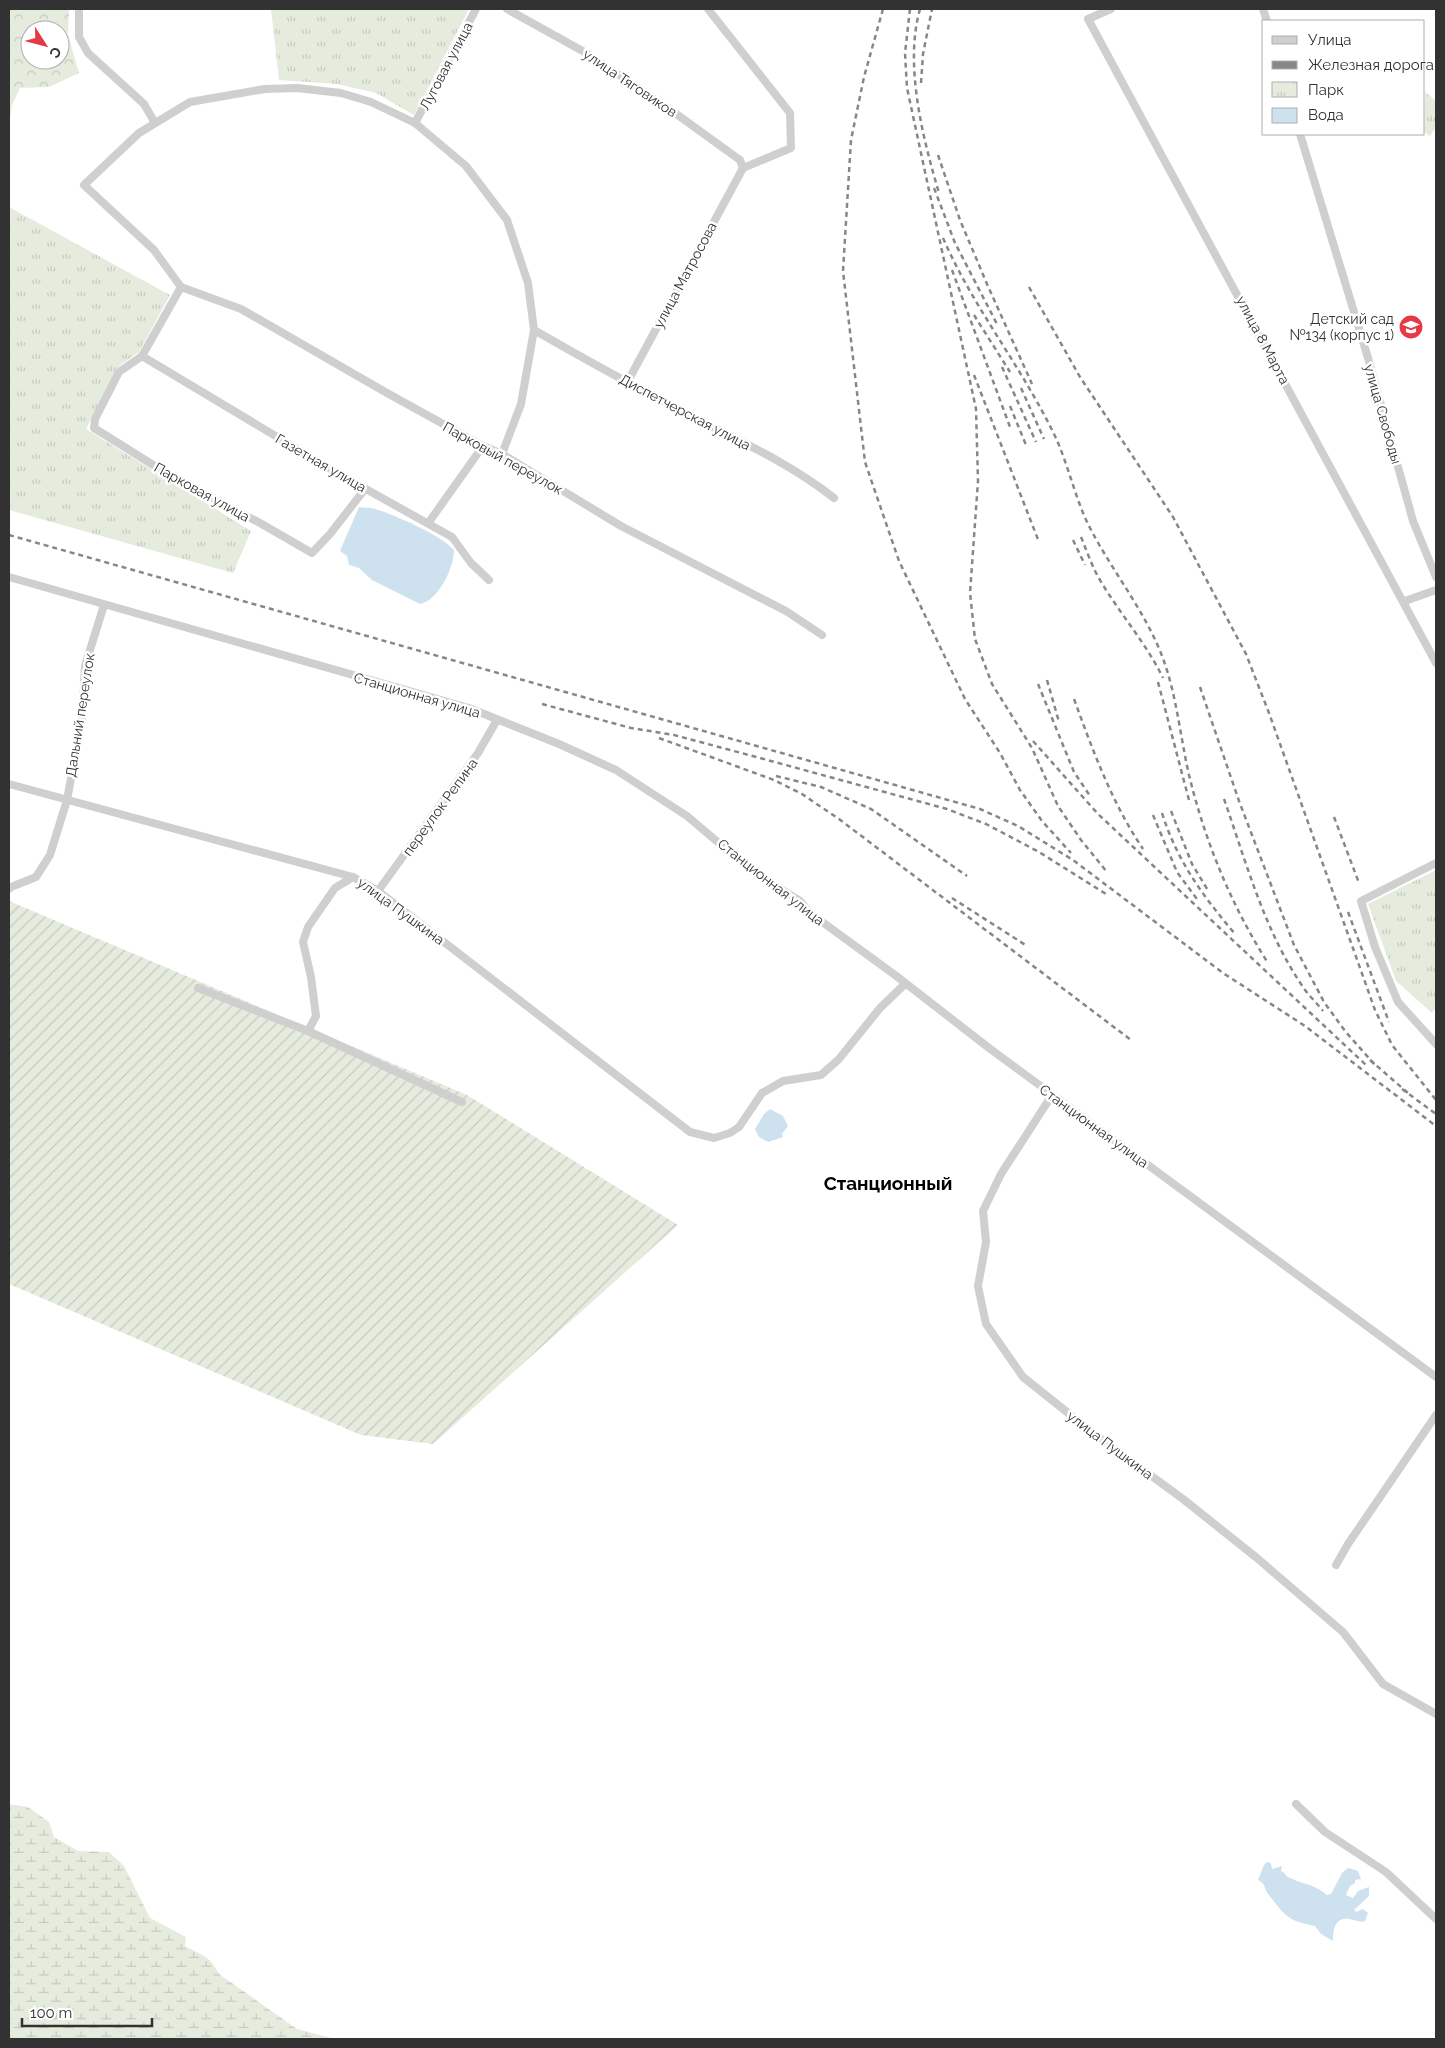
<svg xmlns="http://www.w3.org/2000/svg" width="1445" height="2048" font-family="Raleway,sans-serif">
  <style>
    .forest { fill: url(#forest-crowns); fill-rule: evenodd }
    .wetland { fill: url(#wetland-marsh) }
    .park { fill: url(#park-tufts) }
    .garden { fill: url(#garden-furrows) }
    .water { fill: #cee1ee }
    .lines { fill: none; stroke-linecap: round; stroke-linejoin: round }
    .minor { stroke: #cfcfcf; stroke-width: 8 }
    .rail { stroke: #878787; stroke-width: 2.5; stroke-dasharray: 5 4; stroke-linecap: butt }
    .labels { text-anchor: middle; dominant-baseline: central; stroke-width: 5; stroke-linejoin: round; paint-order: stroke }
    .street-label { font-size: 14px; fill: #323232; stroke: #fff }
    .poi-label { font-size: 14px; fill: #323232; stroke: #fff; text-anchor: end }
    .district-label { font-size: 19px; font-weight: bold; fill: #000; stroke: #fff }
  </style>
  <defs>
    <pattern id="forest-crowns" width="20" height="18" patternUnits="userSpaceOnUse" patternTransform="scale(1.25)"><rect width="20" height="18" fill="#e5ecde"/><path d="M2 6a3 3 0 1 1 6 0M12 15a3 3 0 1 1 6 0" fill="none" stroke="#c5cbbf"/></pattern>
    <pattern id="wetland-marsh" width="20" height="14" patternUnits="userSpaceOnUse" patternTransform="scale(1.25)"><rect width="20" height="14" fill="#e5ecde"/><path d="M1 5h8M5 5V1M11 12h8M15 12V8" fill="none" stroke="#c5cbbf"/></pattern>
    <pattern id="park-tufts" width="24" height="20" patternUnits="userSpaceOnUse" patternTransform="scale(1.25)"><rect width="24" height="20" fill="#e5ecde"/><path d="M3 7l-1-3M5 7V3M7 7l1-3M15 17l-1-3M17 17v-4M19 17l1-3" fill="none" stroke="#c5cbbf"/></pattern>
    <pattern id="garden-furrows" width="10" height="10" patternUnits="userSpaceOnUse" patternTransform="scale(1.25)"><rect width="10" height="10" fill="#e5ecde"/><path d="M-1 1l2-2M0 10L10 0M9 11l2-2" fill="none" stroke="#c5cbbf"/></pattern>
  </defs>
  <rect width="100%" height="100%" fill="#fff"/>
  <path class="forest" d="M 9,9 L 67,9 L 69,11 L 68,35 L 79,73 L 49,87 L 20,88 L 12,105 L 9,126 ZM 30,30 L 60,30 L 60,60 L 30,60 Z"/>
  <path class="wetland" d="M 9,1804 L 28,1807 L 49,1822 L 54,1837 L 78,1851 L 109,1852 L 124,1866 L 150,1918 L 186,1937 L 185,1946 C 203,1956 210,1956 219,1974 L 297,2029 L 335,2039 L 9,2039 Z"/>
  <g class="park">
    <polygon points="271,9 469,9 414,115 376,93 337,84 279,80"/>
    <polygon points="1425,92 1436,101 1436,127 1430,136 1424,132"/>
    <polygon points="9,207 170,295 139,352 119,366 86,429 251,531 233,573 9,510"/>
    <polygon points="1436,870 1436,1008 1432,1013 1396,981 1368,904"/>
  </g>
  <polygon class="garden" points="9,901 467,1095 678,1225 433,1444 361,1435 9,1284"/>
  <g class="water">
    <path d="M 359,507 C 364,508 370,507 375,509 C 395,515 441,535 454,550 C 454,568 438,601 420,604 L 372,580 L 359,568 L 349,565 L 347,556 L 340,551 Z"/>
    <polygon points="770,1109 783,1116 788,1126 782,1134 783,1137 768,1142 759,1137 755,1129 764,1114"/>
    <path d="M 1267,1862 L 1271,1863 L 1272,1869 L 1282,1866 L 1281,1871 C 1286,1873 1285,1876 1290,1878 C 1305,1885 1312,1883 1327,1895 L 1331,1894 L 1342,1873 L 1348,1868 L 1358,1871 L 1361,1879 L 1355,1880 L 1355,1883 L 1350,1886 L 1346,1895 L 1353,1898 L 1358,1891 L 1369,1887 L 1369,1896 L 1354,1910 L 1356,1912 L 1363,1909 L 1368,1913 L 1365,1921 C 1359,1923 1356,1920 1349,1919 C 1334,1917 1333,1931 1333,1941 L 1321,1934 L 1315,1926 C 1288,1921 1285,1916 1269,1895 C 1263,1888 1267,1885 1258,1880 L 1264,1865 Z"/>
  </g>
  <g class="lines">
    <g class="minor">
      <polyline points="79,9 79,37 88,53 144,104 155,123"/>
      <polyline points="507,9 588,54 668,108 740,160 743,168"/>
      <polyline points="708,9 790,113 791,148 743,168"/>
      <polyline points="1111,9 1088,19 1436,663"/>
      <polyline points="1263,9 1267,21"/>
      <polyline points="415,123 476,9"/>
      <polyline points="1300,134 1368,358 1413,521 1436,577"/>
      <polyline points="181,287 154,250 84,185 139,133 190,102 265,89 297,88 341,93 371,102 415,123 466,166 507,220 528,283 534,330 521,404 502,454"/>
      <polyline points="181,287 241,309 387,393 483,446 502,454 621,526 786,611 822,635"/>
      <polyline points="181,287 142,356 119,372 95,419 94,428 174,478 260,523 312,553 330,534 365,489"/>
      <path d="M 534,330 C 586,360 639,389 692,416 C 740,441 791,464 834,498"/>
      <polyline points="142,356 339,474 452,537 471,563 489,580"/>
      <polyline points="628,381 743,168"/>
      <polyline points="429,522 483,446"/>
      <polyline points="9,577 469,708 559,744 616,770 687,816 753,872 800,901 810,913 895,975 989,1048 1436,1377"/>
      <polyline points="1405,601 1436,590"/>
      <polyline points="9,784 353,877 378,891 690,1132 714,1138 730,1133 739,1127 762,1093 783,1081 821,1075 839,1059 880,1008 905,984"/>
      <polyline points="1436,863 1361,901 1375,947 1398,1002 1436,1044"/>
      <polyline points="9,889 11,887 36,877 50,855 67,800 82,719 85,666 104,605"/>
      <polyline points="378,891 478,753 497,720"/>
      <polyline points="198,988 308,1031 462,1102"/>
      <polyline points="308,1031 316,1016 311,977 303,942 308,927 335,888 353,877"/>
      <polyline points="1052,1095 1001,1174 983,1211 986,1242 978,1286 986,1324 1023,1377 1097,1436 1183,1499 1257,1558 1343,1632 1383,1684 1436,1714"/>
      <polyline points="1336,1565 1348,1544 1436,1415"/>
      <polyline points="1296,1804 1325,1832 1386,1872 1436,1919"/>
    </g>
    <g class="rail">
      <polyline points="883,9 864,77 851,140 843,271 865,462 899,561 965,699 1000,753 1020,790 1042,821 1071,853"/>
      <polyline points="910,9 905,53 907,88 976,409 978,481 970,593 975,639 992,684 1032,748 1058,806 1081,840 1107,872"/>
      <path d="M 920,9 C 904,65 923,139 939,193"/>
      <polyline points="921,83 923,54 932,9"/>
      <polyline points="938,155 960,220 987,284 1032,384"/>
      <polyline points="934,188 955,243 998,326"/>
      <path d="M 943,238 C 973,307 1021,366 1054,434 C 1068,463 1074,495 1088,524 C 1109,566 1139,603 1158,646 C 1176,687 1179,731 1189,775 C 1205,841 1231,905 1268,963"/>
      <polyline points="952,270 1010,427"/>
      <polyline points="1029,287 1080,377 1173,517 1246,654 1269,713 1375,1010 1392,1045 1436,1100"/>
      <polyline points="974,315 1010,372"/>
      <polyline points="1002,367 1036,442"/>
      <polyline points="974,375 1039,542"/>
      <polyline points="1021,388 1044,439"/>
      <polyline points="1010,406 1026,445"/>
      <polyline points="9,535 980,809 1018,826 1073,860 1223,973 1305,1026 1436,1126"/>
      <path d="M 1081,537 C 1087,551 1092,567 1100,580 C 1120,614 1146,643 1163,678"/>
      <polyline points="1073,540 1085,565"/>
      <polyline points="1047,680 1059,722"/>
      <polyline points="1158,682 1190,804"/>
      <polyline points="1038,684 1074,772 1090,796"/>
      <polyline points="1200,687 1239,801 1294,945 1324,1002 1345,1031 1375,1065"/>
      <path d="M 1074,699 C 1093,751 1112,803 1143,849"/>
      <polyline points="542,704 631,728 674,735 760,758 947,809 986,824 1039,852 1106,894"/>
      <polyline points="659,738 774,780 802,794 839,819 1131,1040"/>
      <polyline points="1033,741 1098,814 1366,1065"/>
      <polyline points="776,776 821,787 871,809 967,876"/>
      <path d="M 1224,799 C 1246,862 1264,929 1301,984 C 1307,994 1316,1002 1323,1011"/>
      <polyline points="1171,811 1192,864 1209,892"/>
      <path d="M 1162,813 C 1177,861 1203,896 1235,934"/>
      <polyline points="1153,815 1177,872 1197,899"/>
      <polyline points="1334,817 1359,883"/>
      <polyline points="952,898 1027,946"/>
      <polyline points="1348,912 1389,1022"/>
      <polyline points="1370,1060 1408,1093"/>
      <polyline points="1402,1089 1436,1114"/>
    </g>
  </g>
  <defs>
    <symbol id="school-disc" viewBox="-11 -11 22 22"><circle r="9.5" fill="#e63845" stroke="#fff"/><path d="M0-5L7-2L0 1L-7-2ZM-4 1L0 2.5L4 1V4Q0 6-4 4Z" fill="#fff"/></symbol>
  </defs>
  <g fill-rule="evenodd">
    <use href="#school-disc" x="1397" y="313" width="28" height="28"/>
  </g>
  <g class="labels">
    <g class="street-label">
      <text transform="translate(446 66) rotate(-62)">Луговая улица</text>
      <text transform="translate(630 83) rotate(34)">улица Тяговиков</text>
      <text transform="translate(685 275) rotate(-62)">улица Матросова</text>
      <text transform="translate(1263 340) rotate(62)">улица 8 Марта</text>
      <text transform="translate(685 412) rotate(28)">Диспетчерская улица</text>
      <text transform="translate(1383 414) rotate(74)">улица Свободы</text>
      <text transform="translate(503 458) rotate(29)">Парковый переулок</text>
      <text transform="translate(321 463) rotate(30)">Газетная улица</text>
      <text transform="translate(202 492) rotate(29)">Парковая улица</text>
      <text transform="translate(417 695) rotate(16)">Станционная улица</text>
      <text transform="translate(80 715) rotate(-81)">Дальний переулок</text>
      <text transform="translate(440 807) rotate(-54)">переулок Репина</text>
      <text transform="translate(771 882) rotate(38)">Станционная улица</text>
      <text transform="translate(401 911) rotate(36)">улица Пушкина</text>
      <text transform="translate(1094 1126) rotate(36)">Станционная улица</text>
      <text transform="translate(1110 1445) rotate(37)">улица Пушкина</text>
    </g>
    <g class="poi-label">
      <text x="1394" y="319">Детский сад<tspan x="1394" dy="16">№134 (корпус 1)</tspan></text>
    </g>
    <g class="district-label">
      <text x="888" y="1183">Станционный</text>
    </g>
  </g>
  <rect width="1445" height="2048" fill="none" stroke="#323232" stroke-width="20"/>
  <rect x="1262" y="20" width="162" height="115" fill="#ffffff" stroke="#adadad"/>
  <rect x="1272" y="36" width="25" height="8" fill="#cfcfcf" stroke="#adadad"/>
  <text x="1308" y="45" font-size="15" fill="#323232">Улица</text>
  <rect x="1272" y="61" width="25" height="8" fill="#878787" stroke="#adadad"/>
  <text x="1308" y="70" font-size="15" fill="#323232">Железная дорога</text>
  <rect x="1272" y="82" width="25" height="15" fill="url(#park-tufts)" stroke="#adadad"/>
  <text x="1308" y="95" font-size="15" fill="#323232">Парк</text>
  <rect x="1272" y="108" width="25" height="15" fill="#cee1ee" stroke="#adadad"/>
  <text x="1308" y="120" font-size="15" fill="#323232">Вода</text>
  <g transform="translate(45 45) rotate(126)"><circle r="24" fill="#ffffff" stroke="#adadad"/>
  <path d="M0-4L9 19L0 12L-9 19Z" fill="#e63845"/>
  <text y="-8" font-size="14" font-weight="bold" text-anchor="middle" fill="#323232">С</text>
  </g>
  <path d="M22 2018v8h130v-8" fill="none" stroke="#323232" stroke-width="2.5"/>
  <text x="30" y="2018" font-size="15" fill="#323232" stroke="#ffffff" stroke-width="4" paint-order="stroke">100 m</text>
</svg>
